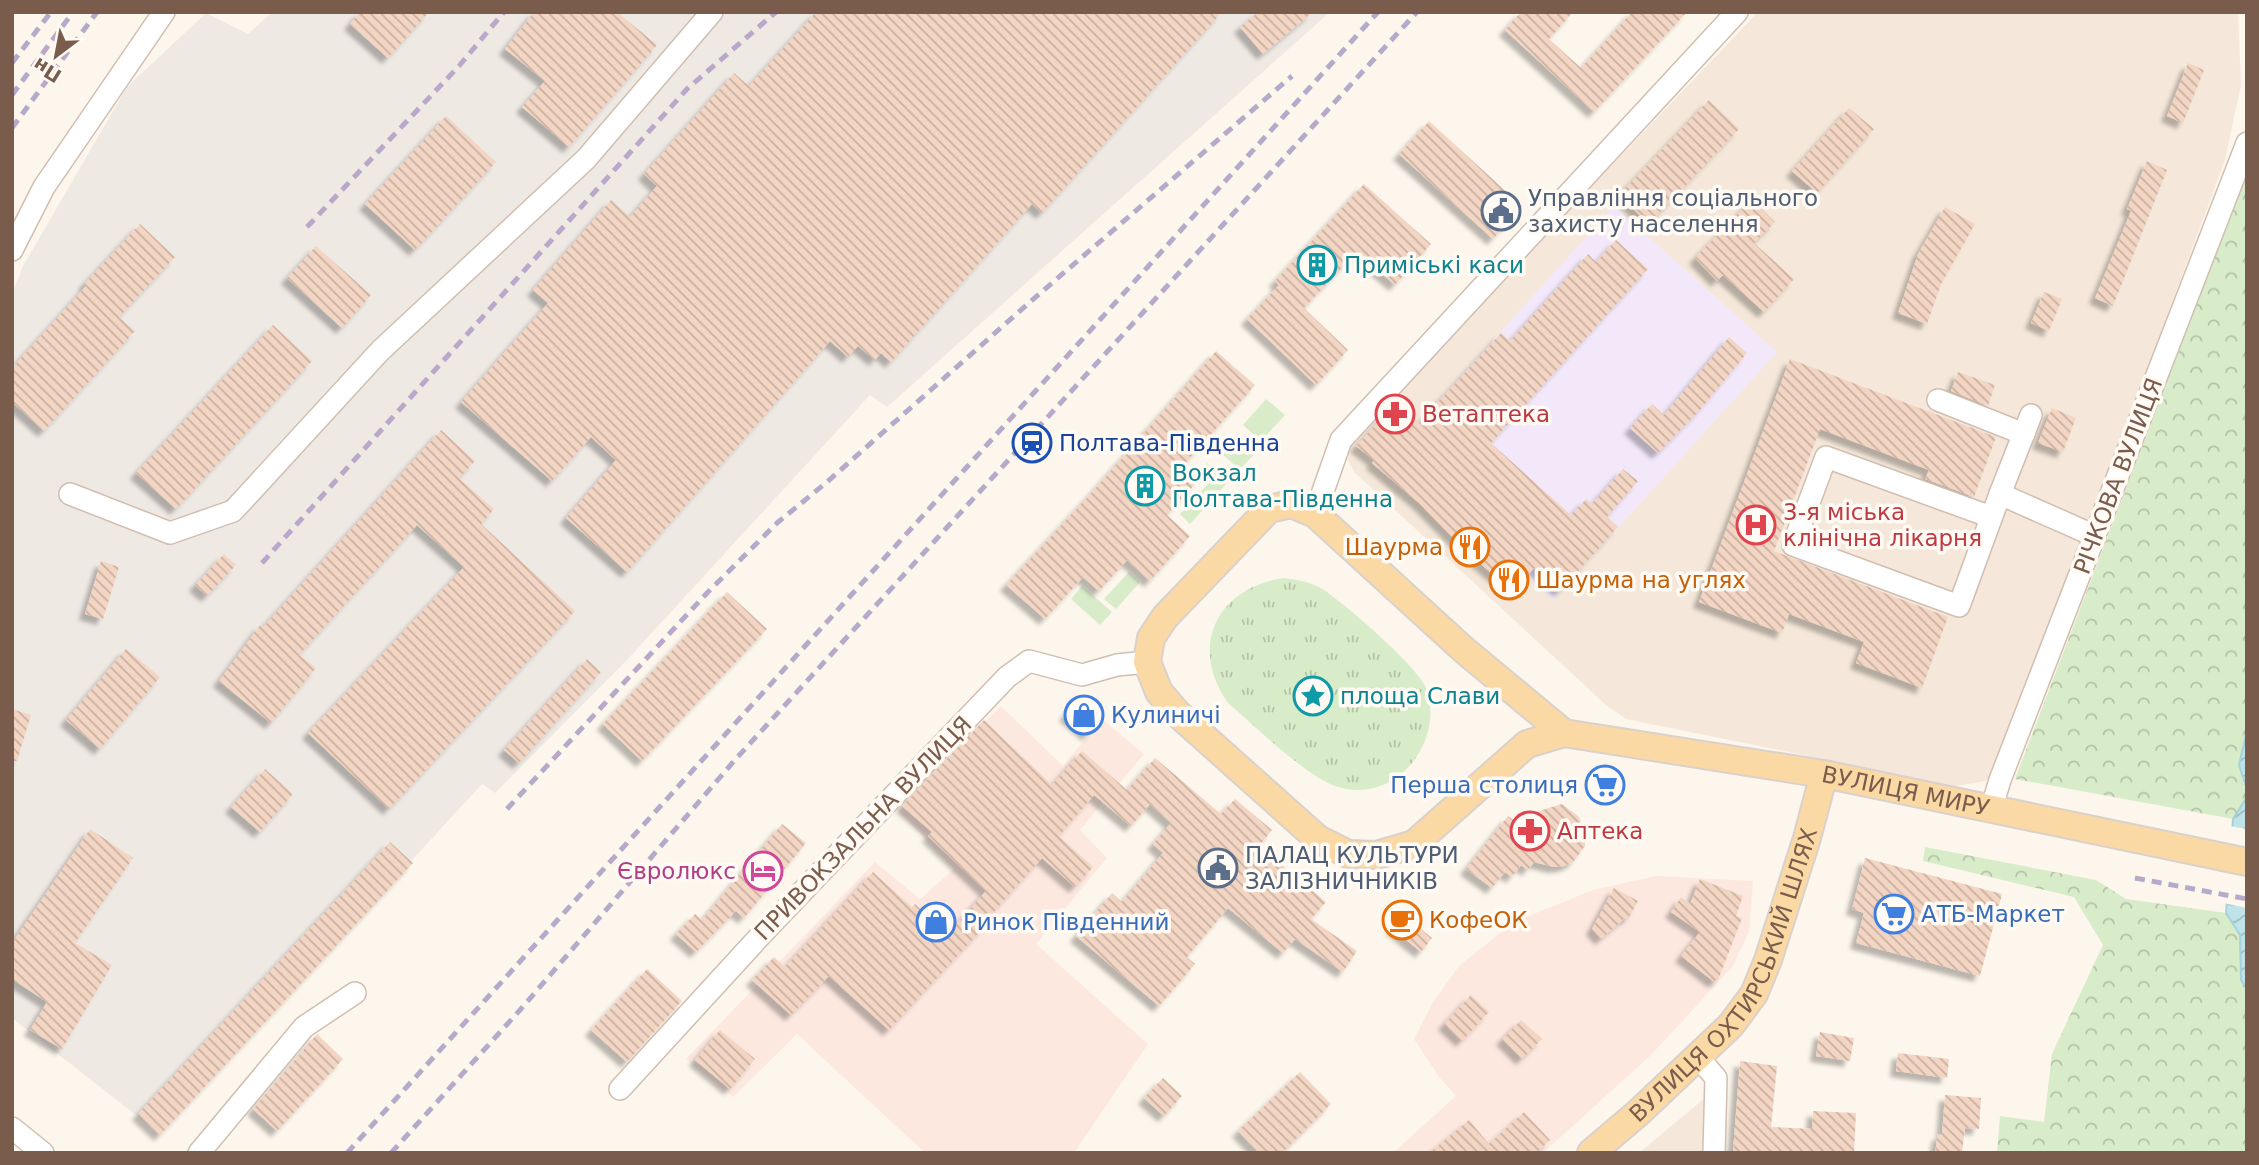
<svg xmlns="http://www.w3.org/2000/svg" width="2259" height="1165" font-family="'DejaVu Sans',sans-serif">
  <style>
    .residential { fill: #f5e8da }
    .commercial { fill: #fde8e0 }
    .industrial { fill: #efe9e4 }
    .education { fill: #f3e8fa }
    .grass { fill: #d8ecc9 }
    .forest { fill: url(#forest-crowns) }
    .park { fill: url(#park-tufts) }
    .water { fill: url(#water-waves); stroke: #a5d3da; stroke-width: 2 }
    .pier { fill: #fdf6ec }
    .building { fill: url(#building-back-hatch); filter: url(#shadow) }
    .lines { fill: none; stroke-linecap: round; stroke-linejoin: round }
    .minor-casing { stroke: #d1beb0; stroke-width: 24 }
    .major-casing { stroke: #dad1cd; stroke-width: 30 }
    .minor { stroke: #fff; stroke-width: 21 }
    .major { stroke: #fbd9a5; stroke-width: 26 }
    .rail { stroke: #b9a8c9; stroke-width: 5; stroke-dasharray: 10 7; stroke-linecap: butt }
    .labels { text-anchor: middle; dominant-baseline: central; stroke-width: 7; stroke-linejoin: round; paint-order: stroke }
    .service-label { font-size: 23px; fill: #4e5e75; stroke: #fffaf3; text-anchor: start }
    .culture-label { font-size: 23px; fill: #0d838f; stroke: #fffaf3; text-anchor: start }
    .health-label { font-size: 23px; fill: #be3a42; stroke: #fffaf3; text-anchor: start }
    .transit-label { font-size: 23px; fill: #164399; stroke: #fffaf3; text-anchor: start }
    .street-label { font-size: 23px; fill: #7a5c4d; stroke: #fffaf3 }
    .food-label { font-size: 23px; fill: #c56008; stroke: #fffaf3; text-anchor: start }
    .shop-label { font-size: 23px; fill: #366cbe; stroke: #fffaf3; text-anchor: start }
    .hotel-label { font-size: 23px; fill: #b23c85; stroke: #fffaf3; text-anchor: end }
  </style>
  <defs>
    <pattern id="forest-crowns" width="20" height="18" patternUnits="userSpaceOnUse" patternTransform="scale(1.75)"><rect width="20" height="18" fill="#d8ecc9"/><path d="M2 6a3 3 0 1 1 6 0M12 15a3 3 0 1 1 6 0" fill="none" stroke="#b4c2a5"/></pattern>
    <pattern id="park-tufts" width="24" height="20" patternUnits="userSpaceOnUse" patternTransform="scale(1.75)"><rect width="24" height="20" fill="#d8ecc9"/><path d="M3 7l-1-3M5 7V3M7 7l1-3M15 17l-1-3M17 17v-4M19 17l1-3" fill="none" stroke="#b4c2a5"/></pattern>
    <pattern id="water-waves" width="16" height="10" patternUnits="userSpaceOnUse" patternTransform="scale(1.75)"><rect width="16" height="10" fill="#bfe3e8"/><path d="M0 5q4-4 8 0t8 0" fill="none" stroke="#a0bbbe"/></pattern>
    <pattern id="building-back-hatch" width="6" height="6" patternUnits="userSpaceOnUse" patternTransform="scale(1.75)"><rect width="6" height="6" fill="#f3d5c3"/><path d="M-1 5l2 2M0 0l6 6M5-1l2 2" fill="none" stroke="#cab0a1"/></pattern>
    <filter id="shadow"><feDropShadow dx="-6" dy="6" stdDeviation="2" flood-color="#0004"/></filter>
  </defs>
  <rect width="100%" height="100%" fill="#fdf6ec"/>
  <g class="residential">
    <polygon points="1758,12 2238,12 2241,85 2225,160 2004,755 1990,778 1985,781 1956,786 1626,719 1606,705 1354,472 1348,460 1350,444 1361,428"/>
    <polygon points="1706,1097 1705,1153 1639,1153"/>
  </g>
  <g class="commercial">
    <polygon points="1001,706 1063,766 1102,719 1144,754 1080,830 1107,858 1036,944 1148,1044 1074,1153 925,1153 797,1034 733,1097 686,1059 875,862 920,899 954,869 896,808"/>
    <polygon points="1656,876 1753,881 1749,932 1733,966 1652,1054 1543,1153 1393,1153 1456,1096 1439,1077 1414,1039 1433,1002 1459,966 1514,922 1593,890"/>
  </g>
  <polygon class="industrial" points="272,12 1330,12 887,407 870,395 626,661 495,793 482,784 160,1134 12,1018 12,294 23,266 127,87 206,13 248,34"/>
  <polygon class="education" points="1614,206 1777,352 1553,600 1391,453"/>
  <g class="grass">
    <polygon points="1266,399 1285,415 1261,441 1243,425"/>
    <polygon points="1233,435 1254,454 1240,470 1219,451"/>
    <polygon points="1207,463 1228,482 1190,524 1180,514 1208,484 1197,474"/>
    <polygon points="1129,572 1140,582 1116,609 1104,599"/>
    <polygon points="1082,586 1112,612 1100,625 1071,599"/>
  </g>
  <g class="forest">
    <polygon points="2247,166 2247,731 2239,765 2247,797 2233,819 2015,779 2196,306"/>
    <polygon points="1925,847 2096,880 2126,899 2226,913 2240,935 2241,980 2247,989 2247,1153 1997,1153 2000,1116 2044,1122 2052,1054 2103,945 2074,897 1923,861"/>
  </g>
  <path class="park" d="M 1283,578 C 1298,580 1312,582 1324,590 C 1346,605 1420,668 1427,690 C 1444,744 1395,804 1338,787 C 1307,778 1254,725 1228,703 C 1188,646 1217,588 1283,578 Z"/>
  <g class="water">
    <polygon points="2247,731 2247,790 2239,765"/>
    <polygon points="2247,797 2247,989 2241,980 2240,935 2226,913 2233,819"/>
  </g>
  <polygon class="pier" points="2229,826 2247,829 2247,908 2223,903"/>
  <g class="building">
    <polygon points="360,12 429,12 388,58 350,24"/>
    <polygon points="534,12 617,12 657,45 569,147 522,107 545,81 505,49"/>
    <polygon points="816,12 1222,12 1042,213 1032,204 891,362 881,353 875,360 858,346 848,357 830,341 627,572 566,518 616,460 591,437 552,481 461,402 548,303 533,290 611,200 630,217 657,186 644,174 734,73 749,86"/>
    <polygon points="1258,12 1313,12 1263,54 1240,27"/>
    <polygon points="1521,12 1573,12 1549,39 1581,68 1632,12 1687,12 1594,112 1505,30"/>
    <polygon points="2188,63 2204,70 2183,123 2167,116"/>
    <polygon points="1709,100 1739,129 1649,224 1619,195"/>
    <polygon points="1849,108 1874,129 1817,193 1792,171"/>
    <polygon points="446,116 496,162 415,250 365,204"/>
    <polygon points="1429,121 1522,206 1493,239 1399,154"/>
    <polygon points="2147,161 2167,170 2113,306 2095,298 2131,211 2127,209"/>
    <polygon points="1364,184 1431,244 1395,285 1357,252 1304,308 1348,350 1316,385 1247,319 1279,285 1275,281"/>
    <polygon points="1752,199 1775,222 1754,243 1794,279 1764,312 1723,275 1717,281 1695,258"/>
    <polygon points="1945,207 1975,224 1941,284 1927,324 1898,313 1918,254"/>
    <polygon points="140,224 175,257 119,317 135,331 44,431 12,402 12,368 86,286 84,284"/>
    <polygon points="1616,240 1648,269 1491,443 1571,515 1586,499 1592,504 1623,469 1638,481 1607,517 1618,527 1560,591 1534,568 1513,592 1466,551 1419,503 1372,463 1374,460 1356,446 1396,402 1419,423 1501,333 1510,341 1588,254 1596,262"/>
    <polygon points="316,246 371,295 342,328 287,278"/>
    <polygon points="2044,292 2062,299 2049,331 2031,323"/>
    <polygon points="273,325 312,361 176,509 136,473"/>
    <polygon points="1729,337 1747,353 1699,411 1658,453 1630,428 1652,404 1664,415"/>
    <polygon points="1216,351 1255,385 1181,468 1197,482 1167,515 1190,536 1150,581 1127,560 1099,591 1083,577 1045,619 1006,585 1094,490"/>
    <polygon points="1790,359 1996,437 1974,497 1925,479 1929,470 1820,429 1774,551 1948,617 1922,688 1856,663 1864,642 1789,614 1782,633 1699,602"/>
    <polygon points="1958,372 1995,385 1988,406 1951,391"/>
    <polygon points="2052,408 2076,418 2063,452 2038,443"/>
    <polygon points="441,430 475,461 459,478 494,509 481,524 575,611 389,809 308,733 464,567 417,525 299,655 316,668 271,723 219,681 260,625 263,627"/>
    <polygon points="224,554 236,565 207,596 195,585"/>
    <polygon points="101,561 119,567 103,619 85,614"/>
    <polygon points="727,592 767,629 642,761 603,724"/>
    <polygon points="126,649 160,677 100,749 66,720"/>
    <polygon points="587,659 601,672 519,763 504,750"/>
    <polygon points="1081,695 1104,715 1088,735 1065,715"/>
    <polygon points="12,709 31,715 17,761 12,761"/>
    <polygon points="984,720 1052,785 1082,751 1127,790 1155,758 1221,814 1235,799 1272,830 1259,846 1326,902 1311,919 1357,951 1343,972 1295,939 1283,953 1228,908 1187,957 1195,964 1159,1006 1076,936 1112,893 1122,902 1163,853 1153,844 1171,823 1150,804 1131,826 1094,795 1059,836 1093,867 1075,887 1042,858 983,924 985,926 889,1030 829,976 791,1015 752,980 774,957 785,967 873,872 912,907 915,904 947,934 986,891 928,836 932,832 902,806"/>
    <polygon points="265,769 293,794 260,832 231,807"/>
    <polygon points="1562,804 1579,817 1586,836 1585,846 1573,862 1564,866 1554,867 1534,862 1528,870 1521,865 1512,877 1505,872 1492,888 1466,869 1508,816 1525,829 1534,816 1542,810"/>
    <polygon points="782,824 806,843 744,918 736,911 696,952 676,934 695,914 702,920"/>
    <polygon points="90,829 133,858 75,943 112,965 62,1049 30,1030 47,1002 12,979 12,943"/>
    <polygon points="390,842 413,863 160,1135 138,1114"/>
    <polygon points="1865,858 2002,894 1980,976 1856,943 1864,913 1852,909"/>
    <polygon points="1700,879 1743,896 1736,916 1742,918 1718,980 1713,981 1681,956 1700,932 1671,912 1681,897 1690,904"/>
    <polygon points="1614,888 1638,901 1628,919 1625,918 1601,939 1592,929"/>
    <polygon points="1403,914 1432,938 1421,952 1392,928"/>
    <polygon points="647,969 682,1001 627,1062 591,1030"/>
    <polygon points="1471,995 1489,1012 1462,1041 1444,1024"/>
    <polygon points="1521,1020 1542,1039 1522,1059 1502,1039"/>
    <polygon points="720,1030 755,1059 730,1089 695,1060"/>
    <polygon points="1820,1032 1854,1038 1850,1061 1816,1056"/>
    <polygon points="317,1034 343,1059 277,1131 253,1109"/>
    <polygon points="1898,1053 1949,1059 1947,1078 1896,1071"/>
    <polygon points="1740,1061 1777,1066 1771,1127 1812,1129 1813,1111 1856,1113 1854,1153 1733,1153"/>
    <polygon points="1300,1072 1331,1104 1282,1153 1259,1153 1238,1131"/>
    <polygon points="1163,1078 1182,1096 1164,1116 1144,1098"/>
    <polygon points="1945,1095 1981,1098 1979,1129 1965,1128 1962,1153 1935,1153 1938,1134 1942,1135"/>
    <polygon points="1524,1112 1550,1140 1536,1153 1429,1153 1469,1120 1489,1144"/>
  </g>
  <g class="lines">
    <defs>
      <g id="minor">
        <polyline points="12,250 44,187 164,12"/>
        <polyline points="1938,400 2024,434"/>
        <polyline points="70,494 170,533 233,511 380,351 586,159 712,12"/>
        <polyline points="2000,494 2031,415"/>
        <polyline points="1315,514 1341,440 1737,12"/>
        <polyline points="1991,517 1826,457 1793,545 1959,606 2000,494 2095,536"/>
        <polyline points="1991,810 2000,780 2247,143"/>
        <polyline points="1698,1057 1716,1078 1714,1153"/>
        <polyline points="620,1089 760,936 1007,677 1029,661 1082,675 1117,665 1147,662"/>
        <polyline points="12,1128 43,1153"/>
        <polyline points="199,1153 304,1027 355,993"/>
      </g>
      <g id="major">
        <path id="s1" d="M 1564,733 L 1464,650 L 1315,514 L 1291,504 L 1269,509 L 1165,617 L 1151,638 L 1147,662 L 1159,692 L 1178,714 L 1318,839 L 1348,854 L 1377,855 L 1414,844 L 1527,744 L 1564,733 L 1824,774 L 2247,862"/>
        <path id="s2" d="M 1591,1153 L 1638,1113 L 1731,1025 L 1754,994 L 1768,960 L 1807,838 L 1824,774"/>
      </g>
    </defs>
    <use href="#minor" class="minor-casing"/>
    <use href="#major" class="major-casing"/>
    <use href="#minor" class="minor"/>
    <use href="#major" class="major"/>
    <g class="rail">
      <polyline points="12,63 51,12"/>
      <polyline points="12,95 73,12"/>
      <polyline points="12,128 97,12"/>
      <polyline points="307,227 459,66 504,12"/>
      <polyline points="262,563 687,89 776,12"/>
      <polyline points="507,809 707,593 777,523 827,482 1030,302 1292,76"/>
      <polyline points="2135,878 2247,899"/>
      <polyline points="347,1153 1378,12"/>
      <polyline points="391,1153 520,1010 734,761 1417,12"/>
    </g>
  </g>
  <defs>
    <symbol id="civic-ring" viewBox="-11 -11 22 22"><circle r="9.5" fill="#fffaf3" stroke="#5c6f8a" stroke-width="1.5"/><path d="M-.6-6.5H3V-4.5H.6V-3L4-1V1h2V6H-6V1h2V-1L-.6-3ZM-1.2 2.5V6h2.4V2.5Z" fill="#5c6f8a"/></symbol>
    <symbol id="building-ring" viewBox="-11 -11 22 22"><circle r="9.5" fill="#fffaf3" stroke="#0f9aa8" stroke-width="1.5"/><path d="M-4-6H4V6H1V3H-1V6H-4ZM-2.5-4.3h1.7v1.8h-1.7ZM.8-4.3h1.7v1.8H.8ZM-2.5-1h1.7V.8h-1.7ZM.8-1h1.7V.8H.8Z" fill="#0f9aa8"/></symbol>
    <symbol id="pharmacy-ring" viewBox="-11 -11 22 22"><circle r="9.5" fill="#fffaf3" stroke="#e0444e" stroke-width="1.5"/><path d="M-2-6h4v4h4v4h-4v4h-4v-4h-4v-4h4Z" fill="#e0444e"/></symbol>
    <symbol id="station-ring" viewBox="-11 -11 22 22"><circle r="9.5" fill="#fffaf3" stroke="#1a4fb4" stroke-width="1.5"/><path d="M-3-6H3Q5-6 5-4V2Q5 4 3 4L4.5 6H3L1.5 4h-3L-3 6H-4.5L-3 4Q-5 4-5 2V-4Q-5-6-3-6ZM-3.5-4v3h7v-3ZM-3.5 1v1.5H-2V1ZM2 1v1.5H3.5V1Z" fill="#1a4fb4"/></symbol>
    <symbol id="hospital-ring" viewBox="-11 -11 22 22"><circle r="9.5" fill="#fffaf3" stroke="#e0444e" stroke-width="1.5"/><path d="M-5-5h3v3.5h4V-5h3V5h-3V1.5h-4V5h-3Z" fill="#e0444e"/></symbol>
    <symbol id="restaurant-ring" viewBox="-11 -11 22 22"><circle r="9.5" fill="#fffaf3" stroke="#e8710a" stroke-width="1.5"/><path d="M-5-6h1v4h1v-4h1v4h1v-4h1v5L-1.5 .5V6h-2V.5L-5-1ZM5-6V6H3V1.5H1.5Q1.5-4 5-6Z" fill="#e8710a"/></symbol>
    <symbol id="sight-ring" viewBox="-11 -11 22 22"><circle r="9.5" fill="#fffaf3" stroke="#0f9aa8" stroke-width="1.5"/><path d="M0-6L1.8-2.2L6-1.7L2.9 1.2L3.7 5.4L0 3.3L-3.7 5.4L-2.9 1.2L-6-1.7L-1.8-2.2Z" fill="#0f9aa8"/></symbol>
    <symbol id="shop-ring" viewBox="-11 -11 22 22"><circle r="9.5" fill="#fffaf3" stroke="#3f7fe0" stroke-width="1.5"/><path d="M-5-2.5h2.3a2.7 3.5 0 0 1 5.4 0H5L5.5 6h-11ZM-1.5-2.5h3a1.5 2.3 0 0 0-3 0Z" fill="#3f7fe0"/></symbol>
    <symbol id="supermarket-ring" viewBox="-11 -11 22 22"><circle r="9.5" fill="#fffaf3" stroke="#3f7fe0" stroke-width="1.5"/><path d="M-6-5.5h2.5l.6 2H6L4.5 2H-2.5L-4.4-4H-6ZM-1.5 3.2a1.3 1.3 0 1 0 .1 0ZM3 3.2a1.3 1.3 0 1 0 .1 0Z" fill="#3f7fe0"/></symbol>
    <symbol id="hotel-ring" viewBox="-11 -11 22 22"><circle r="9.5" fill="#fffaf3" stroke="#d1479c" stroke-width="1.5"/><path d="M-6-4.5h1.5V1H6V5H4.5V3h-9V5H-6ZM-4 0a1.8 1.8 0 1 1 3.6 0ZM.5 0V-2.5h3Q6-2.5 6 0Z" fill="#d1479c"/></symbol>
    <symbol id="cafe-ring" viewBox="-11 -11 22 22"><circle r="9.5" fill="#fffaf3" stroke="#e8710a" stroke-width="1.5"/><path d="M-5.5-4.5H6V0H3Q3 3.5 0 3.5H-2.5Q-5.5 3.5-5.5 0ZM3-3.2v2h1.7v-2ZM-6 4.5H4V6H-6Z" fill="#e8710a"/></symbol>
  </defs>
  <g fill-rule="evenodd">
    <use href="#civic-ring" x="1479" y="189" width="44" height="44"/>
    <use href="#building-ring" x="1295" y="243" width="44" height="44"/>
    <use href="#pharmacy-ring" x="1373" y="392" width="44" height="44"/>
    <use href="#station-ring" x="1010" y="421" width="44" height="44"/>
    <use href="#building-ring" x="1123" y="464" width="44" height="44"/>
    <use href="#hospital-ring" x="1734" y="503" width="44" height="44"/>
    <use href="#restaurant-ring" x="1448" y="525" width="44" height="44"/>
    <use href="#restaurant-ring" x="1487" y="558" width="44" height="44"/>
    <use href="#sight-ring" x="1291" y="674" width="44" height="44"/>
    <use href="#shop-ring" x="1062" y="693" width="44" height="44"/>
    <use href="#supermarket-ring" x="1583" y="763" width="44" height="44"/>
    <use href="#pharmacy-ring" x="1508" y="809" width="44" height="44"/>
    <use href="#civic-ring" x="1196" y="846" width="44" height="44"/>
    <use href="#hotel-ring" x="741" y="849" width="44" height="44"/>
    <use href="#supermarket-ring" x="1872" y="892" width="44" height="44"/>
    <use href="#cafe-ring" x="1380" y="898" width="44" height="44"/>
    <use href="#shop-ring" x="914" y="900" width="44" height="44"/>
  </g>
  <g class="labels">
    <g class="service-label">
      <text x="1528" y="198">Управління соціального<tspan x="1528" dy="26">захисту населення</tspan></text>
      <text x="1245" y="855">ПАЛАЦ КУЛЬТУРИ<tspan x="1245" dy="26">ЗАЛIЗНИЧНИКIВ</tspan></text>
    </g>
    <g class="culture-label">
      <text x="1344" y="265">Приміські каси</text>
      <text x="1172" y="473">Вокзал<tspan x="1172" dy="26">Полтава-Південна</tspan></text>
      <text x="1340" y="696">площа Слави</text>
    </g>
    <g class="health-label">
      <text x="1422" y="414">Ветаптека</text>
      <text x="1783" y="512">3-я міська<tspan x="1783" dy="26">клінічна лікарня</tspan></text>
      <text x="1557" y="831">Аптека</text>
    </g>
    <g class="transit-label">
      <text x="1059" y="443">Полтава-Південна</text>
    </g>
    <g class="street-label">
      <text transform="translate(2118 476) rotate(-69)">РІЧКОВА ВУЛИЦЯ</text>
      <text stroke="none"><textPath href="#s1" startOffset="1466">ВУЛИЦЯ МИРУ</textPath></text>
      <text transform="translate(863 828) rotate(-46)">ПРИВОКЗАЛЬНА ВУЛИЦЯ</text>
      <text stroke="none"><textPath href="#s2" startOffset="229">ВУЛИЦЯ ОХТИРСЬКИЙ ШЛЯХ</textPath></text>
    </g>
    <g class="food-label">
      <text x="1443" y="547" text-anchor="end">Шаурма</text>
      <text x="1536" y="580">Шаурма на углях</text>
      <text x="1429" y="920">КофеОК</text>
    </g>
    <g class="shop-label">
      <text x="1111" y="715">Кулиничі</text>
      <text x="1578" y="785" text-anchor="end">Перша столиця</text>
      <text x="1921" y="914">АТБ-Маркет</text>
      <text x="963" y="922">Ринок Південний</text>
    </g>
    <g class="hotel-label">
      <text x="736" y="871">Євролюкс</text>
    </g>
  </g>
  <rect width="2259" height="1165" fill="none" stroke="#7a5c4d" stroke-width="28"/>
  <g transform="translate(56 56) rotate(212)" stroke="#fffaf3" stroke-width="5" paint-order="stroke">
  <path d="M0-5L12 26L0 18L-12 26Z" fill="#7a5c4d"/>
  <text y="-10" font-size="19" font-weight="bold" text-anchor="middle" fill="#7a5c4d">Пн</text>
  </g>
</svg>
